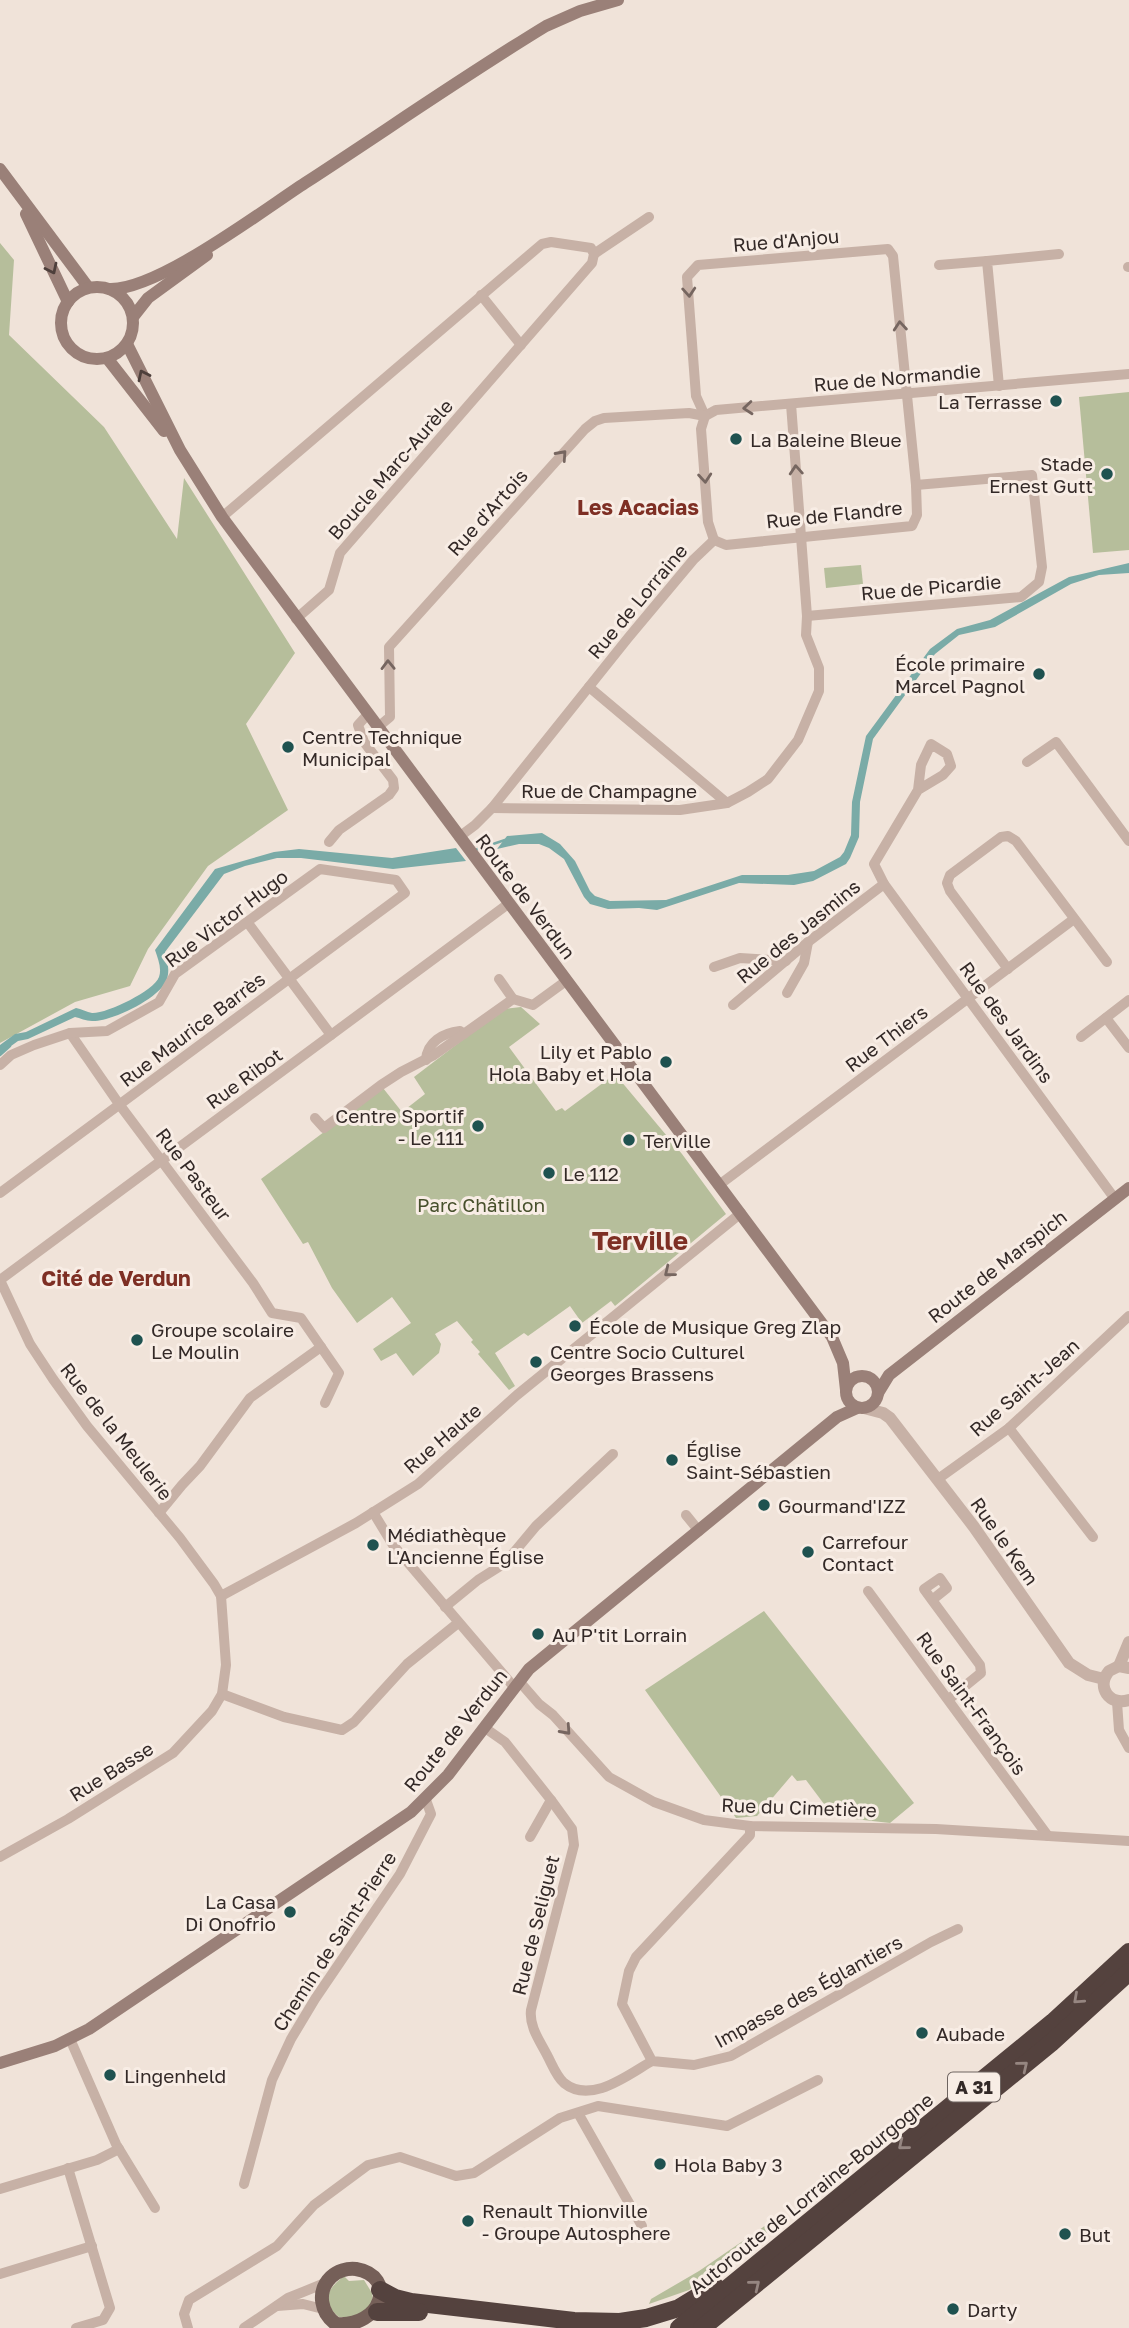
<svg xmlns="http://www.w3.org/2000/svg" width="1129" height="2328" font-family="'Golos Text',sans-serif">
  <style>
    .green { fill: #b6be9b }
    .water { fill: #7aaba7 }
    .lines { fill: none; stroke-linecap: round; stroke-linejoin: round }
    .stream { stroke: #7aaba7; stroke-width: 2.5 }
    .minor { stroke: #c7b1a6; stroke-width: 10 }
    .tertiary { stroke: #c7b1a6; stroke-width: 12 }
    .secondary { stroke: #9a8078; stroke-width: 12 }
    .primary { stroke: #755f58; stroke-width: 14 }
    .motorway { stroke: #54423e; stroke-width: 18 }
    .oneway { stroke: #4d3f3b }
    .oneway2 { stroke: #766660 }
    .oneway3 { stroke: #968681 }
    .poi-dot { fill: #1f5250; stroke: #f8ede5; stroke-width: 2.5 }
    .labels { text-anchor: middle; dominant-baseline: central; stroke-width: 6; stroke-linejoin: round; paint-order: stroke }
    .shield { fill: #f8ede5; stroke: #6e6460; stroke-width: 2 }
    .shield-label { font-size: 18px; font-weight: bold; fill: #332927 }
    .street-label { font-size: 19px; fill: #332927; stroke: #f8ede5 }
    .poi-label { font-size: 19px; fill: #332927; stroke: #f8ede5; text-anchor: start }
    .park-label { font-size: 19px; fill: #47502c; stroke: #f8ede5 }
    .neighbourhood-label { font-size: 21px; font-weight: bold; fill: #7e2f24; stroke: #f8ede5 }
    .district-label { font-size: 26px; font-weight: bold; fill: #7e2f24; stroke: #f8ede5 }
  </style>
  <rect width="100%" height="100%" fill="#f0e3d9"/>
  <g class="green">
    <polygon points="0,243 14,260 9,335 104,427 177,539 184,478 295,653 246,724 288,810 208,866 148,949 130,986 75,1002 0,1043"/>
    <polygon points="1129,392 1129,550 1093,553 1079,397"/>
    <polygon points="861,565 863,584 826,588 824,568"/>
    <polygon points="521,1007 540,1024 509,1047 556,1111 562,1108 565,1111 615,1074 682,1154 726,1214 615,1306 611,1301 582,1323 570,1306 528,1336 524,1333 495,1353 515,1386 509,1390 478,1354 480,1352 471,1342 473,1340 457,1321 435,1334 441,1344 439,1353 413,1376 396,1353 381,1361 373,1349 411,1323 392,1297 357,1323 332,1288 308,1242 303,1244 261,1179 383,1088 402,1112 425,1094 414,1077 503,1009"/>
    <polygon points="764,1611 914,1803 890,1823 837,1817 830,1812 806,1780 797,1781 792,1775 757,1816 736,1818 645,1690"/>
    <polygon points="772,2221 776,2226 728,2264 689,2290 649,2304 651,2299 699,2271"/>
    <path d="M 344,2276 L 349,2281 L 364,2280 L 372,2293 L 373,2300 L 362,2317 L 339,2317 C 320,2302 327,2289 344,2276 Z"/>
  </g>
  <g class="water">
    <polygon points="1129,563 1129,573 1099,575 1071,584 995,627 959,635 935,654 873,739 860,802 859,837 850,858 846,864 813,881 794,885 739,883 657,910 639,908 608,909 590,904 584,897 564,859 549,848 539,844 519,844 497,849 507,836 542,833 560,844 575,861 590,891 595,896 610,901 666,900 742,875 788,875 814,871 840,857 844,852 851,835 852,802 866,736 930,649 957,629 990,620 1069,577"/>
    <path d="M 456,848 L 466,861 L 393,869 L 301,858 L 277,858 L 245,866 L 224,874 L 165,952 C 167,961 170,969 167,979 C 161,998 111,1022 92,1021 C 86,1021 80,1018 75,1017 L 28,1039 L 18,1041 L 0,1054 L 0,1045 L 15,1034 L 26,1032 L 76,1008 C 81,1009 87,1012 92,1013 C 106,1014 154,991 159,977 C 162,968 158,959 155,950 L 215,869 L 274,852 L 299,849 L 392,858 Z"/>
  </g>
  <g class="lines">
    <g class="stream">
      <polyline points="475,850 505,840"/>
      <polyline points="0,1055 10,1046"/>
    </g>
    <g class="minor">
      <polyline points="594,254 649,217"/>
      <polyline points="939,265 987,261"/>
      <polyline points="1128,267 1129,267"/>
      <polyline points="481,295 521,345"/>
      <polyline points="999,386 987,261 1059,254"/>
      <polyline points="705,416 696,396 687,277 698,265 888,249 893,256 916,485 917,515 912,526 726,545 714,540"/>
      <polyline points="705,416 716,410 1129,374"/>
      <polyline points="705,416 701,429 708,522 714,540"/>
      <polyline points="222,517 542,244 551,242 591,248 594,254 592,263 340,553 329,590 296,619"/>
      <polyline points="807,616 1021,597 1039,582 1042,567 1032,475 916,485"/>
      <polyline points="589,687 727,803"/>
      <polyline points="378,727 390,717 389,647 585,429 595,421 604,418 689,413 705,416"/>
      <polyline points="1027,762 1056,742 1129,841"/>
      <polyline points="918,790 943,775 951,766 947,754 931,744 921,765 918,790 874,864 884,884 1115,1199"/>
      <polyline points="492,808 680,810 727,803 748,792 768,779 798,740 819,691 819,668 806,635 807,616 791,404"/>
      <polyline points="459,837 475,825 492,808 628,638 694,559 714,540"/>
      <polyline points="329,842 339,830 389,795 394,788 393,780 364,742 358,725 368,714"/>
      <polyline points="248,923 331,1035"/>
      <polyline points="714,967 740,958 786,961"/>
      <polyline points="1008,969 950,891 947,883 950,875 1001,837 1008,836 1016,841 1107,962"/>
      <polyline points="787,993 804,963 808,942"/>
      <polyline points="513,999 533,1005 566,981"/>
      <polyline points="733,1005 808,942 884,884"/>
      <polyline points="1106,1018 1129,1048"/>
      <polyline points="70,1033 119,1104 253,1283 272,1313 301,1318 339,1373 325,1403"/>
      <polyline points="1081,1037 1129,1000"/>
      <path d="M 426,1060 C 427,1042 443,1033 460,1031 L 464,1034"/>
      <polyline points="0,1065 11,1055 34,1045 70,1033 107,1031 159,1002 175,974 320,869 396,880 405,893 0,1193"/>
      <polyline points="315,1118 324,1128 381,1085 401,1072 434,1055 513,999 499,979"/>
      <polyline points="719,1185 1074,919"/>
      <polyline points="0,1280 30,1344 53,1379 87,1426 180,1538 214,1584 221,1596 226,1665 222,1694 212,1711 173,1753 68,1819 0,1857"/>
      <polyline points="0,1280 508,904"/>
      <polyline points="1009,1428 1093,1537"/>
      <polyline points="938,1479 1009,1428 1129,1316"/>
      <polyline points="373,1512 393,1545 514,1687"/>
      <polyline points="159,1513 182,1485 200,1466 250,1398 321,1347"/>
      <polyline points="686,1515 699,1531"/>
      <polyline points="868,1591 1048,1836"/>
      <polyline points="221,1596 356,1523 418,1484 517,1395 741,1213"/>
      <polyline points="932,1600 947,1588 940,1578 924,1589 932,1600 980,1665 981,1673 949,1699"/>
      <polyline points="445,1607 478,1580 505,1563 536,1526 613,1454"/>
      <polyline points="519,1681 539,1704 553,1715 609,1777 654,1802 704,1820 750,1826 936,1829 1129,1841"/>
      <polyline points="222,1694 284,1717 342,1730 354,1722 407,1664 458,1623"/>
      <polyline points="1117,1702 1119,1730 1129,1748"/>
      <path d="M 485,1728 L 505,1742 L 551,1800 L 572,1829 L 574,1845 L 531,2010 C 529,2027 540,2041 547,2055 C 552,2064 556,2076 564,2083 C 591,2105 629,2074 652,2061"/>
      <polyline points="750,1826 750,1835 636,1957 629,1971 622,2004 652,2061 694,2065 731,2056 931,1942 958,1929"/>
      <polyline points="530,1837 551,1800"/>
      <polyline points="70,2039 116,2144 155,2208"/>
      <polyline points="578,2113 642,2226"/>
      <polyline points="68,2168 110,2308 103,2320 76,2328"/>
      <polyline points="244,2184 272,2080 291,2039 315,1999 400,1874 431,1814 426,1800"/>
      <polyline points="0,2189 97,2160 119,2149"/>
      <polyline points="0,2274 92,2246"/>
      <polyline points="277,2306 303,2304 323,2309"/>
      <polyline points="188,2328 184,2314 189,2300 277,2246 314,2205 368,2165 400,2157 456,2176 474,2173 560,2118 598,2106 727,2126 818,2080"/>
      <polyline points="244,2328 288,2298 325,2283"/>
    </g>
    <g class="tertiary">
      <polyline points="864,1408 883,1413 890,1418 974,1527 1069,1663 1088,1675 1104,1679"/>
      <polyline points="1119,1666 1129,1642"/>
      <path d="M 1129,1668 L 1119,1666 L 1109,1671 C 1096,1687 1109,1706 1129,1700"/>
    </g>
    <g class="secondary">
      <polyline points="0,169 88,287"/>
      <polyline points="26,214 68,302"/>
      <circle cx="97" cy="323" r="36"/>
      <path d="M 110,289 C 158,290 262,211 305,183 C 385,131 464,76 546,26 L 580,11 L 618,0"/>
      <polyline points="133,317 148,298 207,255"/>
      <polyline points="127,344 180,450 222,517 832,1337 843,1363 846,1390"/>
      <polyline points="107,358 164,431"/>
      <circle cx="862" cy="1392" r="16"/>
      <polyline points="878,1393 889,1375 1129,1188"/>
      <polyline points="0,2063 55,2046 89,2029 411,1812 448,1775 529,1669 837,1417 857,1408"/>
    </g>
    <path class="primary" d="M 336,2324 C 382,2328 398,2276 356,2269 C 347,2268 337,2271 331,2277 C 316,2292 321,2313 336,2324 L 337,2328"/>
    <g class="motorway">
      <polyline points="380,2290 395,2298 411,2302 574,2321 620,2322 646,2318 679,2308 715,2286"/>
      <polyline points="377,2312 419,2312"/>
      <polyline points="679,2328 1053,2022 1129,1952"/>
      <polyline points="702,2328 1051,2043 1129,1972"/>
    </g>
  </g>
  <defs><path id="oneway-chevron" d="M-2-3.5L2.5 0L-2 3.5" fill="none" stroke-width="1.6" stroke-linecap="round" stroke-linejoin="round" transform="scale(1.75)"/></defs>
  <g class="oneway">
    <use href="#oneway-chevron" transform="translate(52 269) rotate(64)"/>
    <use href="#oneway-chevron" transform="translate(143 375) rotate(-116)"/>
  </g>
  <g class="oneway2">
    <use href="#oneway-chevron" transform="translate(689 292) rotate(86)"/>
    <use href="#oneway-chevron" transform="translate(900 326) rotate(-95)"/>
    <use href="#oneway-chevron" transform="translate(748 408) rotate(175)"/>
    <use href="#oneway-chevron" transform="translate(562 455) rotate(-48)"/>
    <use href="#oneway-chevron" transform="translate(796 470) rotate(-94)"/>
    <use href="#oneway-chevron" transform="translate(705 478) rotate(85)"/>
    <use href="#oneway-chevron" transform="translate(388 665) rotate(-91)"/>
    <use href="#oneway-chevron" transform="translate(669 1272) rotate(141)"/>
    <use href="#oneway-chevron" transform="translate(566 1730) rotate(48)"/>
  </g>
  <g class="oneway3">
    <use href="#oneway-chevron" transform="translate(1078 1999) rotate(138)"/>
    <use href="#oneway-chevron" transform="translate(1023 2066) rotate(-39)"/>
    <use href="#oneway-chevron" transform="translate(903 2145) rotate(141)"/>
    <use href="#oneway-chevron" transform="translate(755 2285) rotate(-39)"/>
  </g>
  <g class="poi-dot">
    <circle cx="1056" cy="401" r="7"/>
    <circle cx="736" cy="439" r="7"/>
    <circle cx="1107" cy="474" r="7"/>
    <circle cx="1039" cy="674" r="7"/>
    <circle cx="288" cy="747" r="7"/>
    <circle cx="666" cy="1062" r="7"/>
    <circle cx="478" cy="1126" r="7"/>
    <circle cx="629" cy="1140" r="7"/>
    <circle cx="549" cy="1173" r="7"/>
    <circle cx="575" cy="1326" r="7"/>
    <circle cx="137" cy="1340" r="7"/>
    <circle cx="536" cy="1362" r="7"/>
    <circle cx="672" cy="1460" r="7"/>
    <circle cx="764" cy="1505" r="7"/>
    <circle cx="373" cy="1545" r="7"/>
    <circle cx="808" cy="1552" r="7"/>
    <circle cx="538" cy="1634" r="7"/>
    <circle cx="290" cy="1912" r="7"/>
    <circle cx="922" cy="2033" r="7"/>
    <circle cx="110" cy="2075" r="7"/>
    <circle cx="660" cy="2164" r="7"/>
    <circle cx="468" cy="2221" r="7"/>
    <circle cx="1065" cy="2234" r="7"/>
    <circle cx="953" cy="2309" r="7"/>
  </g>
  <g class="labels">
    <rect class="shield" x="948" y="2072.5" width="52" height="29" rx="5"/>
    <g class="shield-label">
      <text x="974" y="2087">A 31</text>
    </g>
    <g class="street-label">
      <text transform="translate(786 240) rotate(-5)">Rue d'Anjou</text>
      <text transform="translate(897 377) rotate(-5)">Rue de Normandie</text>
      <text transform="translate(390 469) rotate(-49)">Boucle Marc-Aurèle</text>
      <text transform="translate(487 512) rotate(-48)">Rue d'Artois</text>
      <text transform="translate(834 514) rotate(-6)">Rue de Flandre</text>
      <text transform="translate(931 587) rotate(-5)">Rue de Picardie</text>
      <text transform="translate(637 601) rotate(-50)">Rue de Lorraine</text>
      <text x="609" y="790">Rue de Champagne</text>
      <text transform="translate(526 896) rotate(53)">Route de Verdun</text>
      <text transform="translate(226 918) rotate(-37)">Rue Victor Hugo</text>
      <text transform="translate(798 931) rotate(-39)">Rue des Jasmins</text>
      <text transform="translate(1007 1022) rotate(54)">Rue des Jardins</text>
      <text transform="translate(192 1029) rotate(-37)">Rue Maurice Barrès</text>
      <text transform="translate(886 1038) rotate(-37)">Rue Thiers</text>
      <text transform="translate(244 1078) rotate(-36)">Rue Ribot</text>
      <text transform="translate(194 1174) rotate(53)">Rue Pasteur</text>
      <text transform="translate(997 1266) rotate(-38)">Route de Marspich</text>
      <text transform="translate(1024 1387) rotate(-41)">Rue Saint-Jean</text>
      <text transform="translate(117 1431) rotate(52)">Rue de la Meulerie</text>
      <text transform="translate(442 1438) rotate(-41)">Rue Haute</text>
      <text transform="translate(1005 1541) rotate(55)">Rue le Kem</text>
      <text transform="translate(972 1703) rotate(54)">Rue Saint-François</text>
      <text transform="translate(455 1730) rotate(-51)">Route de Verdun</text>
      <text transform="translate(111 1771) rotate(-32)">Rue Basse</text>
      <text transform="translate(799 1807) rotate(2)">Rue du Cimetière</text>
      <text transform="translate(535 1925) rotate(-76)">Rue de Seliguet</text>
      <text transform="translate(334 1941) rotate(-57)">Chemin de Saint-Pierre</text>
      <text transform="translate(808 1991) rotate(-29)">Impasse des Églantiers</text>
      <text transform="translate(811 2193) rotate(-39)">Autoroute de Lorraine-Bourgogne</text>
    </g>
    <g class="poi-label">
      <text x="1042" y="401" text-anchor="end">La Terrasse</text>
      <text x="750" y="439">La Baleine Bleue</text>
      <text x="1093" y="463" text-anchor="end">Stade<tspan x="1093" dy="22">Ernest Gutt</tspan></text>
      <text x="1025" y="663" text-anchor="end">École primaire<tspan x="1025" dy="22">Marcel Pagnol</tspan></text>
      <text x="302" y="736">Centre Technique<tspan x="302" dy="22">Municipal</tspan></text>
      <text x="652" y="1051" text-anchor="end">Lily et Pablo<tspan x="652" dy="22">Hola Baby et Hola</tspan></text>
      <text x="464" y="1115" text-anchor="end">Centre Sportif<tspan x="464" dy="22">- Le 111</tspan></text>
      <text x="643" y="1140">Terville</text>
      <text x="563" y="1173">Le 112</text>
      <text x="589" y="1326">École de Musique Greg Zlap</text>
      <text x="151" y="1329">Groupe scolaire<tspan x="151" dy="22">Le Moulin</tspan></text>
      <text x="550" y="1351">Centre Socio Culturel<tspan x="550" dy="22">Georges Brassens</tspan></text>
      <text x="686" y="1449">Église<tspan x="686" dy="22">Saint-Sébastien</tspan></text>
      <text x="778" y="1505">Gourmand'IZZ</text>
      <text x="387" y="1534">Médiathèque<tspan x="387" dy="22">L'Ancienne Église</tspan></text>
      <text x="822" y="1541">Carrefour<tspan x="822" dy="22">Contact</tspan></text>
      <text x="552" y="1634">Au P'tit Lorrain</text>
      <text x="276" y="1901" text-anchor="end">La Casa<tspan x="276" dy="22">Di Onofrio</tspan></text>
      <text x="936" y="2033">Aubade</text>
      <text x="124" y="2075">Lingenheld</text>
      <text x="674" y="2164">Hola Baby 3</text>
      <text x="482" y="2210">Renault Thionville<tspan x="482" dy="22">- Groupe Autosphere</tspan></text>
      <text x="1079" y="2234">But</text>
      <text x="967" y="2309">Darty</text>
    </g>
    <g class="park-label">
      <text x="481" y="1204">Parc Châtillon</text>
    </g>
    <g class="neighbourhood-label">
      <text x="638" y="507">Les Acacias</text>
      <text x="116" y="1278">Cité de Verdun</text>
    </g>
    <g class="district-label">
      <text x="640" y="1240">Terville</text>
    </g>
  </g>
</svg>
